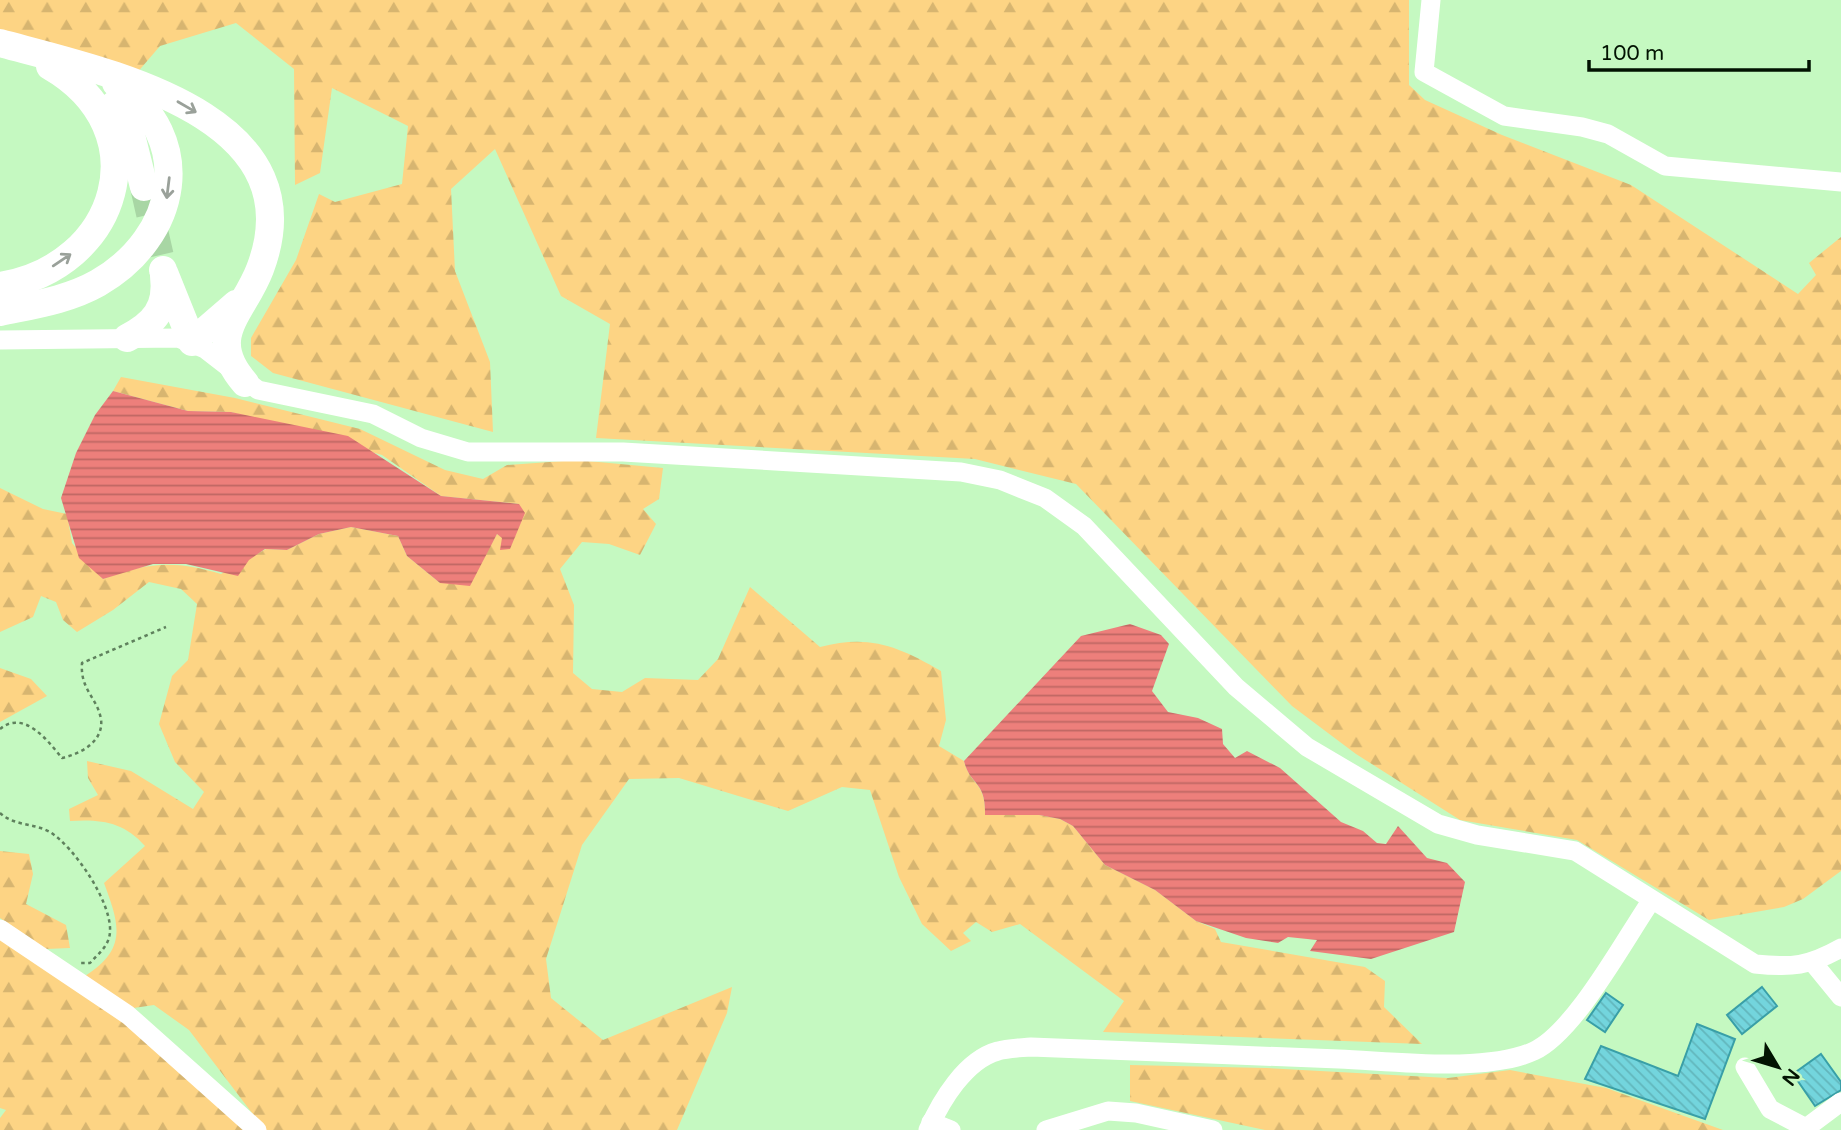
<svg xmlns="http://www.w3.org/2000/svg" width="1841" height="1130" font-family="'Varela Round',sans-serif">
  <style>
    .forest { fill: url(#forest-firs) }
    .water { fill: url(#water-rules) }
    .building { fill: url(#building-back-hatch); stroke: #399fa7; stroke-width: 2 }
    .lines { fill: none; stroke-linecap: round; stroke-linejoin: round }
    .highway-tunnel { stroke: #a8d6a4; stroke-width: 28; stroke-dasharray: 28 14; stroke-linecap: butt }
    .path { stroke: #5f815d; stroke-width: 2.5; stroke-dasharray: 3.5 3.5; stroke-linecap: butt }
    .minor { stroke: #fff; stroke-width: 19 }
    .highway { stroke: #fff; stroke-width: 28 }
    .oneway { stroke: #9aa19a }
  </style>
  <defs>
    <pattern id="forest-firs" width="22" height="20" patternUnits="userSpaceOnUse" patternTransform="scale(1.75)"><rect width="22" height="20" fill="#fdd484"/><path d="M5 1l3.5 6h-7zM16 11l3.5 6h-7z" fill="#d7b570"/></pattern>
    <pattern id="water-rules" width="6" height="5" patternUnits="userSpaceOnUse" patternTransform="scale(1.75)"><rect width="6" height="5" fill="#ed7f7b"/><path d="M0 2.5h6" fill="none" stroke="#be6763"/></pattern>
    <pattern id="building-back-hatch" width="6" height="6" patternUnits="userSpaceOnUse" patternTransform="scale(1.75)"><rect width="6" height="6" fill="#73d5dd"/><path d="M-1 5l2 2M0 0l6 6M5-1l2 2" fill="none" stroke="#62b6bc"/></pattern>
  </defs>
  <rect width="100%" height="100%" fill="#c5f9c1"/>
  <g class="forest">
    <polygon points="0,0 1409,0 1409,85 1425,100 1502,135 1631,185 1798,294 1816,275 1809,263 1841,237 1841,871 1803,899 1784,907 1709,920 1577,840 1460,820 1356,754 1292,706 1076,484 975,459 596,438 610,324 561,296 495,149 451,189 455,271 490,362 493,432 273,373 251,356 251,338 296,260 319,194 335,202 402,184 408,126 332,88 320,173 295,185 294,69 236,23 160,46 136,74 0,35"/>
    <path d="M 121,377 L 235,398 L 360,429 L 445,470 L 483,479 L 507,465 L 577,460 L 663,468 L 659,499 L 643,509 L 656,524 L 640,555 L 609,544 L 582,542 L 560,569 L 574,605 L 573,673 L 592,689 L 622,692 L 645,678 L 698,680 L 718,659 L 750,587 L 820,647 C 869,634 898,646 941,671 L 946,720 L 939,746 L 964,761 C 970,786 986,781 985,815 L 1039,815 L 1060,819 L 1073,826 L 1105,865 L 1155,890 L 1196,921 L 1215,929 L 1221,942 L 1365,967 L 1385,981 L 1384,1007 L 1422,1044 L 1103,1032 L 1124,1001 L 1020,924 L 992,932 L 976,922 L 963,933 L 971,941 L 951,951 L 922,924 L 899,877 L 870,790 L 842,787 L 788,811 L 679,778 L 629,779 L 582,845 L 546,959 L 551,998 L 603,1040 L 732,987 L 727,1013 L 677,1130 L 265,1130 L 189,1030 L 154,1005 L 127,1009 L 85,976 C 127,949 120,926 104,883 L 145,846 C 124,822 101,819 70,821 L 69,809 L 98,795 L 88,778 L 87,761 L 131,771 L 193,809 L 204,792 L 175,762 L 159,724 L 172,676 L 188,660 L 197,604 L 181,589 L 149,582 L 113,610 L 77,632 L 63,620 L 56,602 L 41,596 L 33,617 L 0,632 L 0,488 L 43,509 L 67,514 L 72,543 L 103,579 C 149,562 174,560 221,574 L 266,549 L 287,550 L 319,534 L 351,527 L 398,536 L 407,556 L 440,583 L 476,570 L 497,534 L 502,537 L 519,504 L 441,496 L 382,455 L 231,412 L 188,411 L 113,391 Z"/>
    <polygon points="0,668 31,679 47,696 0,722"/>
    <polygon points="0,851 29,854 33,874 26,904 66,925 70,948 46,949 0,918"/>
    <polygon points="0,937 119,1015 245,1130 0,1130 0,1118 6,1110 0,1108"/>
    <polygon points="1130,1065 1266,1068 1448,1078 1510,1070 1606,1088 1723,1130 1265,1130 1130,1101"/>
  </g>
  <g class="water">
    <polygon points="113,391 188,411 231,412 348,436 441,496 519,504 525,513 510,549 500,550 502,538 497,534 470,586 440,583 407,556 398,536 351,527 319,534 287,550 265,549 249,560 238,576 186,564 153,564 103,579 79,558 61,498 76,453 95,415"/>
    <path d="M 1130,624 L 1161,635 L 1169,644 L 1152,691 L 1168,712 L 1198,718 L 1222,729 L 1223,744 L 1235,758 L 1247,751 L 1280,768 L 1341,822 L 1363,831 L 1377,843 L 1386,844 L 1398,826 L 1427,858 L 1447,863 L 1465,882 L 1454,932 L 1371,959 L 1310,951 L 1317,940 L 1288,937 L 1278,943 L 1246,938 L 1196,921 L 1155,890 L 1105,865 L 1073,826 L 1060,819 L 1039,815 L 985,815 C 986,780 970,786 964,761 L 1081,636 Z"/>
  </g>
  <g class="building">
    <polygon points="1762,987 1777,1006 1742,1034 1727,1015"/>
    <polygon points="1606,993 1623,1005 1605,1032 1587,1020"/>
    <polygon points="1697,1024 1735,1039 1705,1119 1585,1079 1601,1046 1678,1076"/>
    <polygon points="1821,1054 1841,1082 1841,1090 1815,1106 1793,1074"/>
  </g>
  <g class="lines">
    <polyline class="highway-tunnel" points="144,187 163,270"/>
    <g class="path">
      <path d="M 0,729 C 24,709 48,741 62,758 C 80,754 104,742 101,719 C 97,697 80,690 82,663 L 166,627"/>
      <path d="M 0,813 C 14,826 34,823 50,832 C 74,847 112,902 110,932 C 109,946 99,953 90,963 L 81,963"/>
    </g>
    <g class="minor">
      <polyline points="1431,0 1424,72 1504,116 1582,127 1608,134 1665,166 1841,182"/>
      <path d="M 0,340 L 178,338 L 205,349 L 258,390 L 373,414 L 421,438 L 468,452 L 623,452 L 961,472 L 1000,480 L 1045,498 L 1084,526 L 1236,687 L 1307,747 L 1438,824 L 1477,835 L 1575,851 L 1755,964 C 1792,968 1809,966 1841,948"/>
      <polyline points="0,929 128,1015 257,1130"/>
      <polyline points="1814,964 1841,997"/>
      <polyline points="1745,1067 1770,1109 1806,1128 1841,1102"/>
      <polyline points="931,1122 951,1130"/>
      <path d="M 928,1130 C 941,1101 965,1060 998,1051 C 1008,1048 1020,1048 1031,1047 C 1134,1051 1236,1055 1339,1059 C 1392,1061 1487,1073 1534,1051 C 1575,1032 1625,939 1651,901"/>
      <polyline points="1046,1130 1108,1111 1136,1113 1213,1130"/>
    </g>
    <g class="highway">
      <path d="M 0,43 C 103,71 319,114 260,269 C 243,314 204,336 245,383"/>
      <polyline points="114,105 130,131 144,187"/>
      <polyline points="163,270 192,342 236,304"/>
      <path d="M 0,286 C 119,267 161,130 50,66"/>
      <path d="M 0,312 C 33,305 68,300 98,283 C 178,237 198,139 116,83"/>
      <path d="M 127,338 C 154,324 168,308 164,276"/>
    </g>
  </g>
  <defs><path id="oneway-shaft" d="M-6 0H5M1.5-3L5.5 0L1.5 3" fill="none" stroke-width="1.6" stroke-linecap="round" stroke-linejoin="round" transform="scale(1.75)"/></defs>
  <g class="oneway">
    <use href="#oneway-shaft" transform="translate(187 107) rotate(30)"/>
    <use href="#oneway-shaft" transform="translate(168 188) rotate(97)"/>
    <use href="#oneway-shaft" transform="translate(62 260) rotate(-34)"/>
  </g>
  <g transform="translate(1778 1067) rotate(128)" stroke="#c5f9c1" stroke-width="5" paint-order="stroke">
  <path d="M0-5L12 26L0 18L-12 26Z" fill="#021302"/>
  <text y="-10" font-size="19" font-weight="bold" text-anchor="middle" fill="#021302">N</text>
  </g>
  <path d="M1589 60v10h220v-10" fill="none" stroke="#021302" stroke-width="3.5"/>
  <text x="1600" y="60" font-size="21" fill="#021302" stroke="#c5f9c1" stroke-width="5" paint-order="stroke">100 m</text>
</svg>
